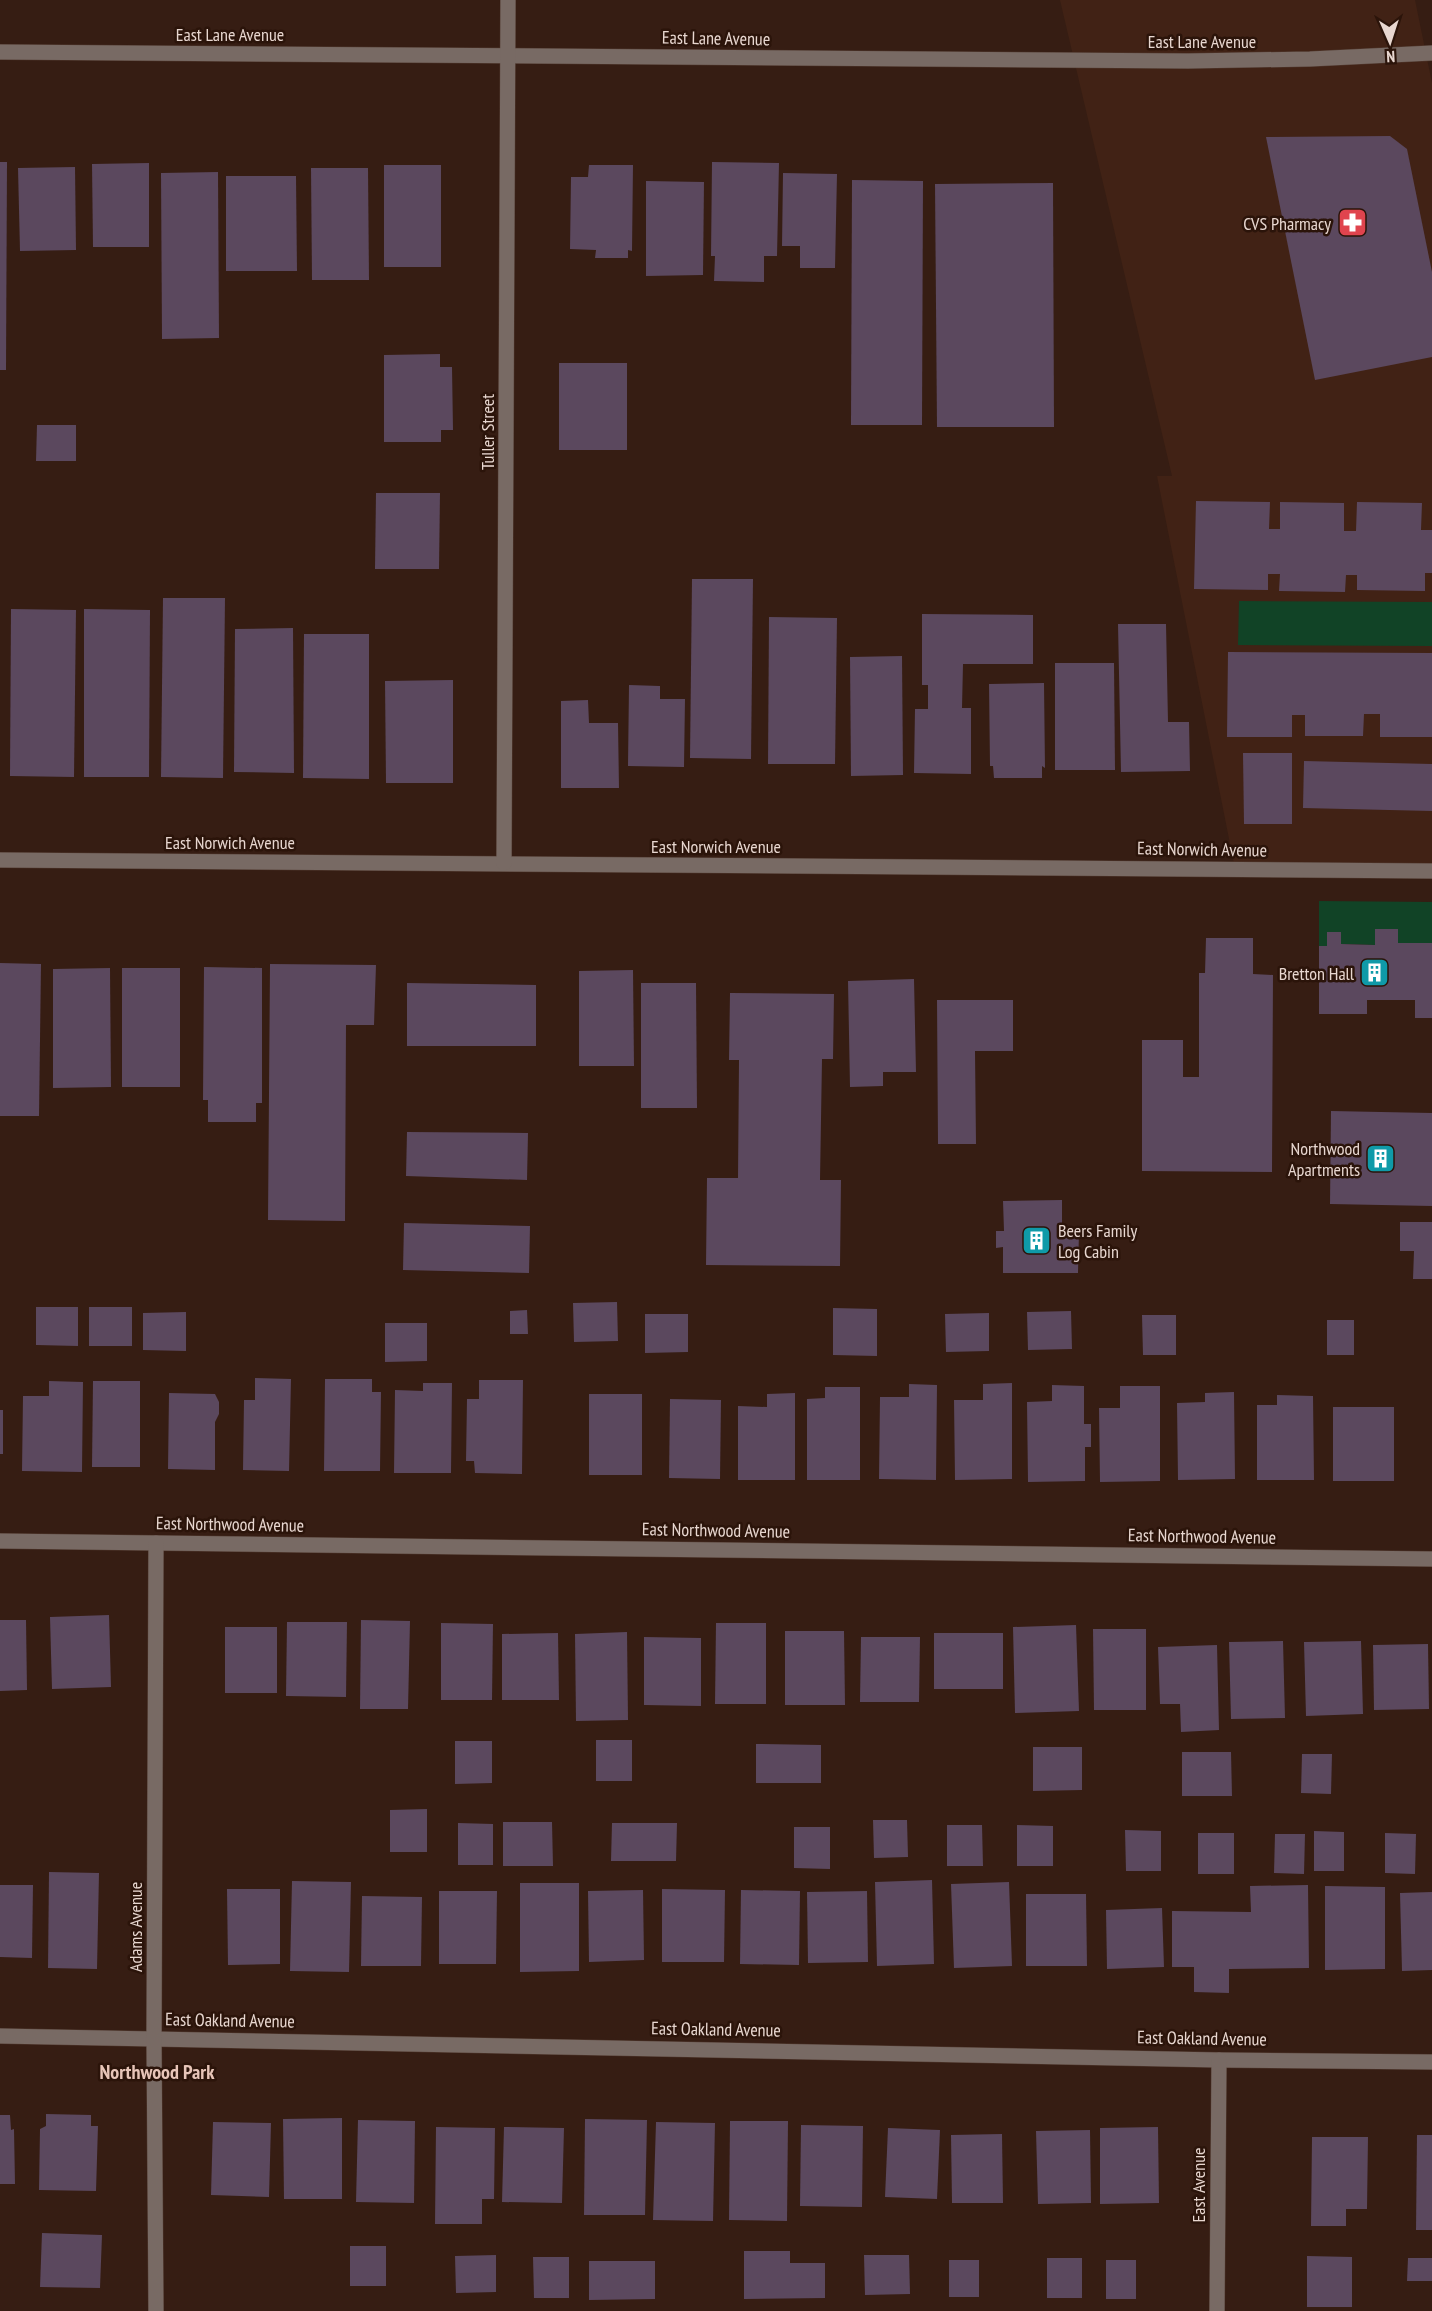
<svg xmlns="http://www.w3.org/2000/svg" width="1432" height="2311" font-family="'PT Sans Narrow',sans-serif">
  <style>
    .built { fill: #412215 }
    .green { fill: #114326 }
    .building { fill: #5b485e }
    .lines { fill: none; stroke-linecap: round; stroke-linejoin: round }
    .minor-casing { stroke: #523b31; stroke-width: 16 }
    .minor { stroke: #786a64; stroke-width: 15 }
    .labels { text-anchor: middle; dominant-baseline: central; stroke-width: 5; stroke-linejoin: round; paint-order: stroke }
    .street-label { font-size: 18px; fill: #e8d7d0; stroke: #2b140a }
    .poi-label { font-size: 18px; fill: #e8d7d0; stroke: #2b140a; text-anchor: end }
    .neighbourhood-label { font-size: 20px; font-weight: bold; fill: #e7c5b8; stroke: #2b140a }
  </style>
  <rect width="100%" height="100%" fill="#361d13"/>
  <polygon class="built" points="1060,0 1415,0 1432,83 1432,871 1235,869 1157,476 1172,476"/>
  <g class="green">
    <polygon points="1239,601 1432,602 1432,646 1238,645"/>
    <polygon points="1319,901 1432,902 1432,943 1398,943 1398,929 1375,929 1375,945 1341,944 1341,932 1327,932 1327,946 1319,946"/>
  </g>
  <g class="building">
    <polygon points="1390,136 1407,149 1432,272 1432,357 1315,380 1266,137"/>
    <polygon points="0,162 7,162 6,370 0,370"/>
    <polygon points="712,162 779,163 777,256 764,256 764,282 714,281 715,256 711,256"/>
    <polygon points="149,163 149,247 93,247 92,164"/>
    <rect x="384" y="165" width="57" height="102"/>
    <polygon points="589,165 633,165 632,251 628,250 628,258 595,258 596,250 570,249 571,177 588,177"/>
    <polygon points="75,167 76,250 20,251 18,168"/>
    <polygon points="311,168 368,168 369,280 312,280"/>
    <polygon points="218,172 219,338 162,339 161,173"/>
    <polygon points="783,173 837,174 835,268 800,268 800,246 782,246"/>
    <polygon points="226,176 296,176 297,271 226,271"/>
    <polygon points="852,180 923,181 922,425 851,425"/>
    <polygon points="646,181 704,182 703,275 646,276"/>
    <polygon points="1053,183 1054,427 937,427 935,184"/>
    <polygon points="440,354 440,367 452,367 453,430 441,430 441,442 384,442 384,355"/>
    <rect x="559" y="363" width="68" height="87"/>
    <polygon points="37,425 76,425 76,461 36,461"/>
    <polygon points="376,493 440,493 439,569 375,569"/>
    <polygon points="1196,501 1270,502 1269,529 1280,529 1280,502 1344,503 1344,531 1356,531 1357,502 1422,503 1421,530 1432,530 1432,573 1425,573 1425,591 1357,590 1357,575 1346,575 1345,592 1279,591 1280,574 1268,574 1268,590 1194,589"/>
    <polygon points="692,579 753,579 751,759 690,758"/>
    <polygon points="163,598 225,598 223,778 161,777"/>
    <polygon points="11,609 76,610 74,777 10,776"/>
    <polygon points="84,609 150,610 149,777 84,777"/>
    <polygon points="922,614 1033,615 1033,664 963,664 962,708 971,708 971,774 914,773 915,709 928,709 928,685 922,685"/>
    <polygon points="769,617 837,618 835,764 768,764"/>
    <polygon points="1118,624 1166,624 1168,722 1189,722 1190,771 1121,772"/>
    <polygon points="293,628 294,773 234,772 235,629"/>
    <polygon points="304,634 369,634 369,779 303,778"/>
    <polygon points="1228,652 1432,653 1432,737 1380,737 1380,714 1364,714 1363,736 1305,736 1305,715 1292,715 1292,737 1227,737"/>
    <polygon points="902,656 903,775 851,776 850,657"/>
    <polygon points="1055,663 1114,663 1115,770 1055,770"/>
    <polygon points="453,680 453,783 386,783 385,681"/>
    <polygon points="1044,683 1045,768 1042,766 1042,778 994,778 993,766 990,766 989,684"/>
    <polygon points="629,685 660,686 660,699 685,699 684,767 628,766"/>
    <polygon points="588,700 589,723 618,723 619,788 561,788 561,701"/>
    <polygon points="1243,753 1292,753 1292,824 1244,824"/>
    <polygon points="1304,761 1432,764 1432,811 1303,808"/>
    <polygon points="1375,929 1398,929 1398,943 1432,943 1432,1018 1415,1018 1415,1000 1367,1000 1367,1014 1319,1014 1319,946 1327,946 1327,932 1341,932 1341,944 1375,945"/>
    <polygon points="1206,938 1253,938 1253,974 1273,975 1272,1172 1142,1171 1142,1040 1183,1040 1183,1077 1199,1077 1199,973 1205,973"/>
    <polygon points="0,963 41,964 39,1116 0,1116"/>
    <polygon points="270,964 376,965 374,1025 346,1025 345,1221 268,1220"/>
    <polygon points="204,967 262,968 262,1103 256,1103 256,1122 208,1122 208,1100 203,1100"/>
    <polygon points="110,968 111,1087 53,1088 53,969"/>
    <rect x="122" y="968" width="58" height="119"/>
    <polygon points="633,970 634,1066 579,1066 579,971"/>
    <polygon points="914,979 916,1072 883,1072 883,1086 850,1087 848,981"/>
    <polygon points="407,983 536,985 536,1046 407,1046"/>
    <polygon points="641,983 696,983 697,1108 641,1108"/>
    <polygon points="730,993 834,994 833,1059 822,1059 820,1180 841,1180 840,1266 706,1265 707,1178 738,1178 739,1060 729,1060"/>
    <polygon points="937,1000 1013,1000 1013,1051 975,1051 976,1144 938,1144"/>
    <polygon points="1331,1111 1432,1113 1432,1206 1330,1204"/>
    <polygon points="407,1132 528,1133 527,1180 406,1176"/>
    <polygon points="1062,1200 1062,1232 1079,1232 1078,1273 1003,1273 1003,1247 996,1248 996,1231 1004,1231 1003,1201"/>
    <polygon points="1400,1222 1432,1222 1432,1279 1413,1279 1414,1251 1400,1251"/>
    <polygon points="404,1223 530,1226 529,1273 403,1270"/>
    <polygon points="617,1302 618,1341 574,1342 573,1303"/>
    <polygon points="36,1307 78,1307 78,1346 36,1345"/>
    <rect x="89" y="1307" width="43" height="39"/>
    <polygon points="833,1308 877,1309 877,1356 833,1355"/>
    <polygon points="527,1310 528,1334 510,1334 510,1311"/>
    <polygon points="1071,1311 1072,1349 1028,1350 1027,1312"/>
    <polygon points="186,1312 186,1351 143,1350 143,1313"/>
    <polygon points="989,1313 989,1351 946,1352 945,1314"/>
    <polygon points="645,1314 688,1314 688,1352 645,1353"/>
    <polygon points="1142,1315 1176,1315 1176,1355 1143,1355"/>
    <rect x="1327" y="1320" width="27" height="35"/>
    <polygon points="385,1323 427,1323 427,1361 385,1362"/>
    <polygon points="255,1378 291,1379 289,1471 243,1470 244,1400 255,1400"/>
    <polygon points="325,1379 372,1379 372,1392 381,1392 380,1471 324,1471"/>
    <polygon points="479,1380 523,1380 522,1474 475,1473 474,1461 466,1461 467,1399 479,1399"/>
    <polygon points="49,1381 83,1382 82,1472 22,1471 23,1396 49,1396"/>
    <polygon points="93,1381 140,1381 140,1467 92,1467"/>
    <polygon points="423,1383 452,1383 451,1473 394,1473 395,1390 423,1391"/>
    <polygon points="1012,1383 1012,1479 955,1480 954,1400 983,1400 983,1384"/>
    <polygon points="909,1384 937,1385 936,1480 879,1479 880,1397 909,1397"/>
    <polygon points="1052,1385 1084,1386 1084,1424 1091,1424 1091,1447 1085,1447 1085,1481 1028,1482 1027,1402 1052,1401"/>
    <polygon points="1120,1386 1160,1386 1160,1481 1100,1482 1099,1408 1120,1408"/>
    <polygon points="825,1387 860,1387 860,1480 807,1480 807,1399 825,1398"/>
    <polygon points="1234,1392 1235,1479 1178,1480 1177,1403 1205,1402 1205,1393"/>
    <polygon points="169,1393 215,1394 219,1402 219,1414 215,1422 215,1470 168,1469"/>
    <polygon points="795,1393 795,1480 738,1480 738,1406 767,1407 767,1394"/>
    <rect x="589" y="1394" width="53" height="81"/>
    <polygon points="1277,1395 1313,1396 1314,1480 1257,1480 1257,1405 1277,1405"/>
    <polygon points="670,1399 721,1400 720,1479 669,1478"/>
    <rect x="1333" y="1407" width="61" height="74"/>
    <rect x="0" y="1410" width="3" height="44"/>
    <polygon points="109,1615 111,1687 52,1689 50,1617"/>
    <polygon points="0,1620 26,1620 27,1690 0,1691"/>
    <polygon points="361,1620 410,1621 408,1709 360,1709"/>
    <polygon points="287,1622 347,1622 346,1697 286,1696"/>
    <polygon points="441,1623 493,1624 492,1700 441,1700"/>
    <polygon points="716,1623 766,1623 766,1704 715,1704"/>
    <polygon points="1076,1625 1079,1711 1015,1713 1013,1627"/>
    <rect x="225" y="1627" width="52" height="66"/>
    <polygon points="1093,1629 1146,1629 1146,1710 1094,1710"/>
    <polygon points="785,1631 844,1631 845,1705 785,1705"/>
    <polygon points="627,1632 628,1720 576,1721 575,1634"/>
    <polygon points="558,1633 559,1700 502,1700 502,1634"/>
    <rect x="934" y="1633" width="69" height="56"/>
    <polygon points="644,1637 701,1638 701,1706 644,1705"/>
    <polygon points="861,1637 920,1637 919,1702 860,1702"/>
    <polygon points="1283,1641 1285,1718 1231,1719 1229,1642"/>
    <polygon points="1361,1641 1363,1714 1306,1716 1304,1642"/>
    <polygon points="1428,1644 1429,1709 1374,1710 1373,1645"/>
    <polygon points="1217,1645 1219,1730 1181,1732 1180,1704 1160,1704 1158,1647"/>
    <rect x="596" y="1740" width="36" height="41"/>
    <polygon points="455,1741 492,1741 492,1783 455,1784"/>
    <polygon points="756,1744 821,1745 821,1783 756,1783"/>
    <polygon points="1033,1747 1082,1747 1082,1790 1033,1791"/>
    <polygon points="1182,1752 1231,1752 1232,1796 1182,1796"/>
    <polygon points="1302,1754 1332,1754 1331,1794 1301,1793"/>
    <polygon points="427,1809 427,1852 390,1852 390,1810"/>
    <polygon points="873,1820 907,1820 908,1857 874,1858"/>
    <polygon points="503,1822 552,1822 553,1866 503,1866"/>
    <polygon points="458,1823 493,1824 493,1865 458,1865"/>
    <polygon points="612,1823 677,1823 676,1861 611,1861"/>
    <polygon points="947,1825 982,1825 983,1866 947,1866"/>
    <polygon points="1017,1825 1053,1826 1053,1866 1017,1866"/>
    <polygon points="794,1827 830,1827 830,1869 794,1868"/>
    <polygon points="1125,1830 1161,1831 1161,1871 1126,1871"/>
    <polygon points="1314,1831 1344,1832 1344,1871 1314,1871"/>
    <rect x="1198" y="1833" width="36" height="41"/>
    <polygon points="1385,1833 1416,1834 1415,1874 1385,1873"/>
    <polygon points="1275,1834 1305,1834 1304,1874 1274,1873"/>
    <polygon points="49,1872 99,1873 97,1969 48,1968"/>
    <polygon points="932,1880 934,1964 877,1966 875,1882"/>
    <polygon points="292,1881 351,1882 349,1972 290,1971"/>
    <polygon points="1009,1882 1012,1966 954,1968 951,1884"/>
    <polygon points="520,1883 579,1883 579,1971 520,1972"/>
    <polygon points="0,1885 33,1885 32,1958 0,1957"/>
    <polygon points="1308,1885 1309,1968 1229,1969 1229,1993 1194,1992 1194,1967 1172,1967 1172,1911 1251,1912 1250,1886"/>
    <polygon points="1325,1886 1385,1887 1385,1969 1325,1970"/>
    <polygon points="227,1889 280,1889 280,1964 228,1965"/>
    <polygon points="662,1889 725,1890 724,1962 662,1962"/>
    <polygon points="643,1890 644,1960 589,1962 588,1891"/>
    <polygon points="741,1890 800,1891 799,1965 740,1964"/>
    <polygon points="439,1891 497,1891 496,1964 439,1964"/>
    <polygon points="867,1891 868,1962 808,1963 807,1892"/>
    <polygon points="1432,1892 1432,1970 1402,1971 1400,1893"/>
    <polygon points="1026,1894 1086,1894 1087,1966 1026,1966"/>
    <polygon points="362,1896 422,1897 421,1966 361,1966"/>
    <polygon points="1162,1908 1164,1967 1107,1969 1106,1910"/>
    <polygon points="46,2114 91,2115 91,2126 98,2126 96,2191 39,2190 40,2129 46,2126"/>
    <polygon points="0,2115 10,2115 11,2130 14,2129 15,2184 0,2184"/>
    <polygon points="342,2118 342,2199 284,2199 283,2119"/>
    <polygon points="585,2119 647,2120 645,2215 584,2215"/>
    <polygon points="358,2120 415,2121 414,2203 356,2202"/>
    <polygon points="730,2121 788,2121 787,2221 729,2220"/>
    <polygon points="213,2122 271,2123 269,2197 211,2195"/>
    <polygon points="656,2122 715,2123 713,2221 653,2220"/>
    <polygon points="801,2125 863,2126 862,2207 800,2206"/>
    <polygon points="436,2127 495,2128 494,2199 482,2199 482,2224 435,2224"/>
    <polygon points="504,2127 564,2128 562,2203 502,2202"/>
    <polygon points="1158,2127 1159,2203 1100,2204 1100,2128"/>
    <polygon points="888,2128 940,2130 937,2199 885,2197"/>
    <polygon points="1090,2130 1091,2203 1038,2204 1036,2131"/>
    <polygon points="1002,2134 1003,2203 952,2203 951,2135"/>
    <polygon points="1417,2135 1432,2135 1432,2230 1416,2230"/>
    <polygon points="1312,2137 1368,2137 1367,2209 1346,2209 1346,2226 1311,2226"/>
    <polygon points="42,2233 102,2235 100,2288 40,2287"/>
    <rect x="350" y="2246" width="36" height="40"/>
    <polygon points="744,2251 790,2251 790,2263 825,2263 825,2298 744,2299"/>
    <polygon points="496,2255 496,2292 456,2293 455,2256"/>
    <polygon points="864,2255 909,2255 910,2294 865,2295"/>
    <polygon points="1307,2256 1352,2257 1352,2307 1307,2307"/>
    <polygon points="533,2257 569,2257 569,2298 534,2298"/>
    <rect x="1047" y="2258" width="35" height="40"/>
    <polygon points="1408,2258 1432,2258 1432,2281 1407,2281"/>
    <rect x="949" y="2260" width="30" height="37"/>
    <rect x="1106" y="2260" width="30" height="39"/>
    <polygon points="589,2261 655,2261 655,2299 589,2300"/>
  </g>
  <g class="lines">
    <defs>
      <g id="minor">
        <polyline points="0,52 1188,61 1310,59 1432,53"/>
        <polyline points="0,860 1432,871"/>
        <polyline points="504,863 508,0"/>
        <polyline points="0,1541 1432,1559"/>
        <polyline points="0,2036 1219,2060 1432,2062"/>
        <polyline points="156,2311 154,2038 156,1543"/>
        <polyline points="1217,2311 1219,2060"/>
      </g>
    </defs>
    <use href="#minor" class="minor-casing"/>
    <use href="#minor" class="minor"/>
  </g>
  <defs>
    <symbol id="pharmacy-square" viewBox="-11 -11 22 22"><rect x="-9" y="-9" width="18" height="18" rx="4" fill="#e0444e" stroke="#2b140a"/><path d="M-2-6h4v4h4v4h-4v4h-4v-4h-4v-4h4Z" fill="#fff"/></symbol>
    <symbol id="building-square" viewBox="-11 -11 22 22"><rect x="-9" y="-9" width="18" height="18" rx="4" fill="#0f9aa8" stroke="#2b140a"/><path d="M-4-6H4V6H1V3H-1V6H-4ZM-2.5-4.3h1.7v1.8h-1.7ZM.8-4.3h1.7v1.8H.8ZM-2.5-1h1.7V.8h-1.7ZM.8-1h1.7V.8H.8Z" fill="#fff"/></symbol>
  </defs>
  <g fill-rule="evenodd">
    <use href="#pharmacy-square" x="1336" y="206" width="33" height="33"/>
    <use href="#building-square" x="1358" y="956" width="33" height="33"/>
    <use href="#building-square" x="1364" y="1142" width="33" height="33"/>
    <use href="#building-square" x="1020" y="1224" width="33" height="33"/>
  </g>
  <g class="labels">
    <g class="street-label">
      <text x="230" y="34">East Lane Avenue</text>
      <text transform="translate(716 38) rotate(1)">East Lane Avenue</text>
      <text x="1202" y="41">East Lane Avenue</text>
      <text transform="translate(487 432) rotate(-90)">Tuller Street</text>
      <text x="230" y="842">East Norwich Avenue</text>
      <text x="716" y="846">East Norwich Avenue</text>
      <text transform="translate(1202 849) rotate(1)">East Norwich Avenue</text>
      <text transform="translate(230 1524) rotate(1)">East Northwood Avenue</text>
      <text transform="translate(716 1530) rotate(1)">East Northwood Avenue</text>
      <text transform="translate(1202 1536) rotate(1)">East Northwood Avenue</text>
      <text transform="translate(135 1927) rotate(-90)">Adams Avenue</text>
      <text transform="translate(230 2020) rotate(1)">East Oakland Avenue</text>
      <text transform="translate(716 2029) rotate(1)">East Oakland Avenue</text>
      <text transform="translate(1202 2038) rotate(1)">East Oakland Avenue</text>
      <text transform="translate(1198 2185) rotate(-90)">East Avenue</text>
    </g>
    <g class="poi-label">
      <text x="1331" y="223">CVS Pharmacy</text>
      <text x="1354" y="973">Bretton Hall</text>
      <text x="1360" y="1148">Northwood<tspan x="1360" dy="21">Apartments</tspan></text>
      <text x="1058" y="1230" text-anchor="start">Beers Family<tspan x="1058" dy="21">Log Cabin</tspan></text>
    </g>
    <g class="neighbourhood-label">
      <text x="157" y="2072">Northwood Park</text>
    </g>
  </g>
  <g transform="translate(1390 42) rotate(177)" stroke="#2b140a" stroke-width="4.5" paint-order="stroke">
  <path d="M0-4.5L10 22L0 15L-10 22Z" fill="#e8d7d0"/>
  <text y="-9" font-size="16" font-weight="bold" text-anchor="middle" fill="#e8d7d0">N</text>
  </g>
</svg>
